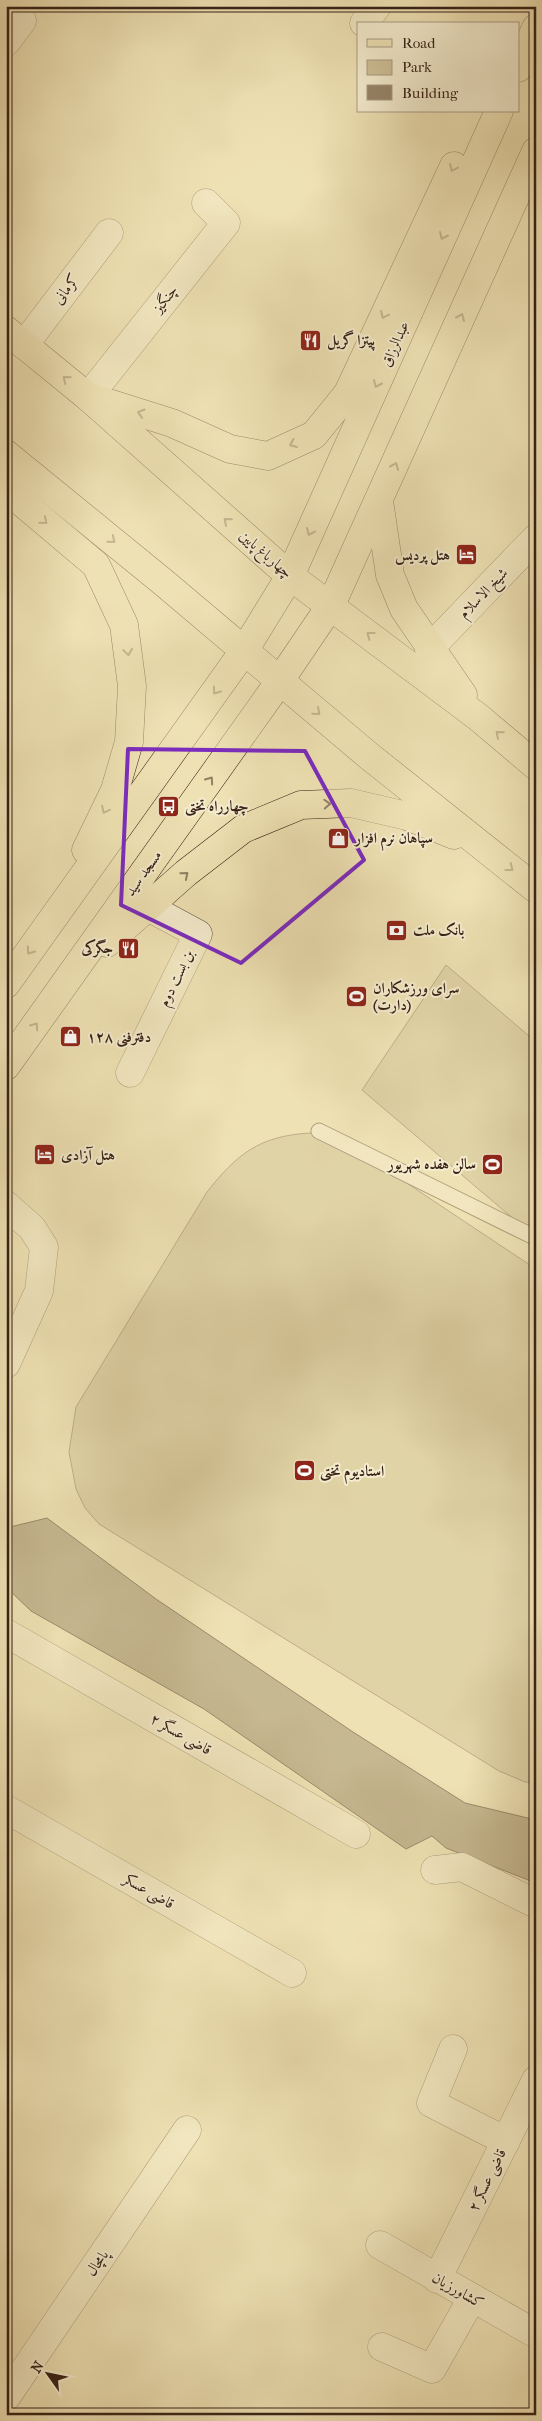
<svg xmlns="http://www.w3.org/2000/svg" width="542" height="2421" font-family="'IM FELL French Canon',Amiri,serif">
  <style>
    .green { fill: #cfc098; stroke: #837058 }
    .building { fill: #968568; stroke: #372117 }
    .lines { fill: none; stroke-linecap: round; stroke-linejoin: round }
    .lane-casing { stroke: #65513e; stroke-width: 17 }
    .street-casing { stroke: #65513e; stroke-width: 29 }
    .primary-casing { stroke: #372117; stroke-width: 29 }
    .lane { stroke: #f4ecce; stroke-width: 15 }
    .street { stroke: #f4ecce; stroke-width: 28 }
    .primary { stroke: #eee1b3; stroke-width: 28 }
    .oneway { stroke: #928165 }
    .marked { fill: none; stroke: #7b2cbf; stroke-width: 4; stroke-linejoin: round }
    .labels { text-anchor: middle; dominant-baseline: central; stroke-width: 4; stroke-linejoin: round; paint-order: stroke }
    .street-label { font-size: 15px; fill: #372117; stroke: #f4ecce }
    .poi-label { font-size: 15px; font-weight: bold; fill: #372117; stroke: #f4ecce; text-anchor: start }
  </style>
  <rect width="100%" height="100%" fill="#eee1b3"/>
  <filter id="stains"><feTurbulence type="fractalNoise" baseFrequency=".004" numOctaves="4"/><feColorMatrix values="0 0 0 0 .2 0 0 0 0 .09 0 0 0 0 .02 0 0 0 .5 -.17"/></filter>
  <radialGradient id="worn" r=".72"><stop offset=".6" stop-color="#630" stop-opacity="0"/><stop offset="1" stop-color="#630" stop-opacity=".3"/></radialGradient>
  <g class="green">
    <polygon points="446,965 536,1042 536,1238 362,1090"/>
    <path d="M 310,1133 L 339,1138 L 536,1269 L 536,1783 L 525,1782 L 499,1771 L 99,1524 L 85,1508 L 76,1489 L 69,1452 L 76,1407 L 207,1192 C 237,1154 259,1136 310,1133 Z"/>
  </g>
  <polygon class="building" points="47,1518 156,1599 353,1732 465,1803 536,1820 536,1883 446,1848 432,1836 406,1849 204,1709 31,1611 6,1587 6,1528"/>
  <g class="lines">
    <defs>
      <polyline id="lane" points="319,1131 536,1238"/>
      <g id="street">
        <polyline points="364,23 377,6"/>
        <polyline points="6,42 22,21"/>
        <polyline points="24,345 109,233"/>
        <polyline points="88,397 226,223 206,203"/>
        <polyline points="429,649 536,538"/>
        <polyline points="130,1073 198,934 148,907"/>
        <polyline points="6,1205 32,1228 44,1247 39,1291 6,1364"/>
        <polyline points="6,1633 356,1834"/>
        <polyline points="6,1809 292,1973"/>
        <polyline points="435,1870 462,1867 536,1904"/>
        <polyline points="453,2049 431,2103 506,2141"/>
        <polyline points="380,2245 536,2334"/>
        <polyline points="437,2279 536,2080"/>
        <polyline points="382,2347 432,2369 472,2298"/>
        <polyline points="7,2396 187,2130"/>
      </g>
      <g id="primary">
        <polyline points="518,68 536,28"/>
        <polyline points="6,330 88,397 290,576 478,717 536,766"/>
        <polyline points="96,399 172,423 230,449 268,456 314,435 348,393 454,166"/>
        <polyline points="6,454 163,582 369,756 536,889"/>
        <polyline points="6,489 96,565 124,625 132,686 129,742 115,790 86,850"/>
        <polyline points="379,501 390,575 404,609 463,695"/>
        <polyline points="107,943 186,873 243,829 301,805 351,803 407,816 454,835"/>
        <polyline points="6,984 244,651 290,576 499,111"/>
        <polyline points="6,1066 270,695 331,605 536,151"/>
      </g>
    </defs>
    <use href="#lane" class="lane-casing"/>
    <use href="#street" class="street-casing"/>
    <use href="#primary" class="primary-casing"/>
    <use href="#lane" class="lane"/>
    <use href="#street" class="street"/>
    <use href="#primary" class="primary"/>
  </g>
  <defs><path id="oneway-chevron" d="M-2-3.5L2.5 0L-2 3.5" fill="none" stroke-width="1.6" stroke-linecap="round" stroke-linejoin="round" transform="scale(1.25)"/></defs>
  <g class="oneway">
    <use href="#oneway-chevron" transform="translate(453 168) rotate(115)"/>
    <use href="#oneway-chevron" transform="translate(443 236) rotate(114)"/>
    <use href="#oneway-chevron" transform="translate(384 315) rotate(115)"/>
    <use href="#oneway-chevron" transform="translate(461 317) rotate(-66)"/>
    <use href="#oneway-chevron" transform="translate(66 379) rotate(-141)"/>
    <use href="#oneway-chevron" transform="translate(377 384) rotate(114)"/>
    <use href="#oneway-chevron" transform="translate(141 413) rotate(-163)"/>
    <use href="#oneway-chevron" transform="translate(293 444) rotate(156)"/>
    <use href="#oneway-chevron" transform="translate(395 466) rotate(-66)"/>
    <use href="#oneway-chevron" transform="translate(44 521) rotate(40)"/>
    <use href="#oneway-chevron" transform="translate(227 521) rotate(-139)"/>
    <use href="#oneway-chevron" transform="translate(310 532) rotate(114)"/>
    <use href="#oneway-chevron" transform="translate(112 540) rotate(39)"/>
    <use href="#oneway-chevron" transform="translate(370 635) rotate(-143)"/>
    <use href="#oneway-chevron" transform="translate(128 652) rotate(82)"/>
    <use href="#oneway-chevron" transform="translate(216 691) rotate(126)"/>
    <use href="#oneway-chevron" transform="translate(317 712) rotate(41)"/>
    <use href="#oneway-chevron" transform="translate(499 734) rotate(-139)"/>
    <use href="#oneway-chevron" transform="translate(210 780) rotate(-55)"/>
    <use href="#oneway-chevron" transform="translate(327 804) rotate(-3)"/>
    <use href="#oneway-chevron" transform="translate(105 810) rotate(116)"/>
    <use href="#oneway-chevron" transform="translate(510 868) rotate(38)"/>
    <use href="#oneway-chevron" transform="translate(185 875) rotate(-40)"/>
    <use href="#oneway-chevron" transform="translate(30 951) rotate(125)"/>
    <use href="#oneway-chevron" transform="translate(35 1026) rotate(-55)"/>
  </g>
  <path d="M0 0H542V2421H0ZM 128,749 L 305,751 L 364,860 L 241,963 L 121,905 Z" fill="#eee1b3" fill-opacity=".55" fill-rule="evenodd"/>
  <path class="marked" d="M 128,749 L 305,751 L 364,860 L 241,963 L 121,905 Z"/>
  <defs>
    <symbol id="restaurant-square" viewBox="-11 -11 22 22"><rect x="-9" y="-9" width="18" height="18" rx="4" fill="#8f2418" stroke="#f4ecce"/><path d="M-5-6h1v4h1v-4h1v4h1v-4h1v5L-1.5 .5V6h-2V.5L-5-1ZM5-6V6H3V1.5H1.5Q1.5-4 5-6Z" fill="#fff"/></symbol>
    <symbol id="hotel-square" viewBox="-11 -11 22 22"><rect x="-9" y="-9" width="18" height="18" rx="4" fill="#8f2418" stroke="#f4ecce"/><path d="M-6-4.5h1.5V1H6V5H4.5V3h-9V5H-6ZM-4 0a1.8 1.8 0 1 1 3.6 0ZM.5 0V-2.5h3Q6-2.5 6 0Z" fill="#fff"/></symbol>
    <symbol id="bus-square" viewBox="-11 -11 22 22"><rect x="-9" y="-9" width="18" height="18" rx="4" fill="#8f2418" stroke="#f4ecce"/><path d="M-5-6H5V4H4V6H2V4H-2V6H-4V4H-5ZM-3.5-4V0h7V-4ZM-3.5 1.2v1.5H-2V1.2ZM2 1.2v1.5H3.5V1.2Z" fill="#fff"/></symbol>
    <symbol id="shop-square" viewBox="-11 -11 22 22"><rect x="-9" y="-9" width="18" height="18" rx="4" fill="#8f2418" stroke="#f4ecce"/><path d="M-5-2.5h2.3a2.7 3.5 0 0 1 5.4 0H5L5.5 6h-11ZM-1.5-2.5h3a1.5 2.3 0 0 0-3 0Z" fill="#fff"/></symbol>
    <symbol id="bank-square" viewBox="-11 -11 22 22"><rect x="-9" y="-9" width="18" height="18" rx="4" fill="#8f2418" stroke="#f4ecce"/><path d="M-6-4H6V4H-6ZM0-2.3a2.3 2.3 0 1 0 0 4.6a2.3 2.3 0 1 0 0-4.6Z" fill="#fff"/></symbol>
    <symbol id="stadium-square" viewBox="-11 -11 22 22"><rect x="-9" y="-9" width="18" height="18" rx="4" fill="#8f2418" stroke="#f4ecce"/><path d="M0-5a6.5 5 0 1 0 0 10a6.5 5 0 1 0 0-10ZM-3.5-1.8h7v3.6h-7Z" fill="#fff"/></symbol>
  </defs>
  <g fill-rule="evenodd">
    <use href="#restaurant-square" x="298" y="328" width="25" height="25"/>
    <use href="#hotel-square" x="454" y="542" width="25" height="25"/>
    <use href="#bus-square" x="156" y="794" width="25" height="25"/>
    <use href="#shop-square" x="326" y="826" width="25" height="25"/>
    <use href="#bank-square" x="384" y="918" width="25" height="25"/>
    <use href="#restaurant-square" x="116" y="936" width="25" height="25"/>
    <use href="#stadium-square" x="344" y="984" width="25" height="25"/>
    <use href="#shop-square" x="58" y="1024" width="25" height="25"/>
    <use href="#hotel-square" x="32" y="1142" width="25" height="25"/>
    <use href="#stadium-square" x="480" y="1152" width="25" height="25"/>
    <use href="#stadium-square" x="292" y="1458" width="25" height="25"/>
  </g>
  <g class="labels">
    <g class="street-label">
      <text transform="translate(66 289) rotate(-53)">کرمانی</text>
      <text transform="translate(165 299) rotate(-52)">چنگیز</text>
      <text transform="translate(395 344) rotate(-66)">عبدالرزاق</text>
      <text transform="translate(266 554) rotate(41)">چهارباغ پایین</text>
      <text transform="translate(483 593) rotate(-46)">شیخ الاسلام</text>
      <text transform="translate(143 873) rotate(-55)">مسجد سید</text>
      <text transform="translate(176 978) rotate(-64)">بن بست دوم</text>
      <text transform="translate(181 1734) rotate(30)">قاضی عسگر ۲</text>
      <text transform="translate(149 1891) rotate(30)">قاضی عسکر</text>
      <text transform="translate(487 2180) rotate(-64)">قاضی عسگر ۲</text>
      <text transform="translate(97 2263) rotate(-56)">پامچال</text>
      <text transform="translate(458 2290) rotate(30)">کشاورزیان</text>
    </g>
    <g class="poi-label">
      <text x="327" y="340">پیتزا گریل</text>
      <text x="450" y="555" text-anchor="end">هتل پردیس</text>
      <text x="185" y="806">چهارراه تختی</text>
      <text x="355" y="838">سپاهان نرم افزار</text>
      <text x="413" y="930">بانک ملت</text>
      <text x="113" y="948" text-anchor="end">جگرکی</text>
      <text x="373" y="988">سرای ورزشکاران<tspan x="373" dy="17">(دارت)</tspan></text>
      <text x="87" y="1037">دفترفنی ۱۲۸</text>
      <text x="61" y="1155">هتل آزادی</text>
      <text x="476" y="1164" text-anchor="end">سالن هفده شهریور</text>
      <text x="320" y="1471">استادیوم تختی</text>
    </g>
  </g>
  <rect width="542" height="2421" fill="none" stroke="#eee1b3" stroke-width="25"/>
  <rect x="8" y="8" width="527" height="2406" fill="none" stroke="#372117" stroke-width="2.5"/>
  <rect x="12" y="12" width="517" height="2396" fill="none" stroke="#372117"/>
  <rect x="357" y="22" width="162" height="90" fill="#f4ecce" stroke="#a89b85"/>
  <rect x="367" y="39" width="25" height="8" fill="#eee1b3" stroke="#a89b85"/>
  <text x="402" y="48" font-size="15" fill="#372117">Road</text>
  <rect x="367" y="60" width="25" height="15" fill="#cfc098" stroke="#a89b85"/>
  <text x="402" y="72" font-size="15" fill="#372117">Park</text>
  <rect x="367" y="85" width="25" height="15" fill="#968568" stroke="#a89b85"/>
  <text x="402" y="98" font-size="15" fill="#372117">Building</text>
  <g transform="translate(48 2374) rotate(303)" stroke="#f4ecce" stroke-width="4" paint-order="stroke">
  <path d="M0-4L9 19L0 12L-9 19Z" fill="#372117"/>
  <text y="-8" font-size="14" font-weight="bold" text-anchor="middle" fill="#372117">N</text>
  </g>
  <rect width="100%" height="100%" filter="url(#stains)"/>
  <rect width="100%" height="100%" fill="url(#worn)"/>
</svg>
